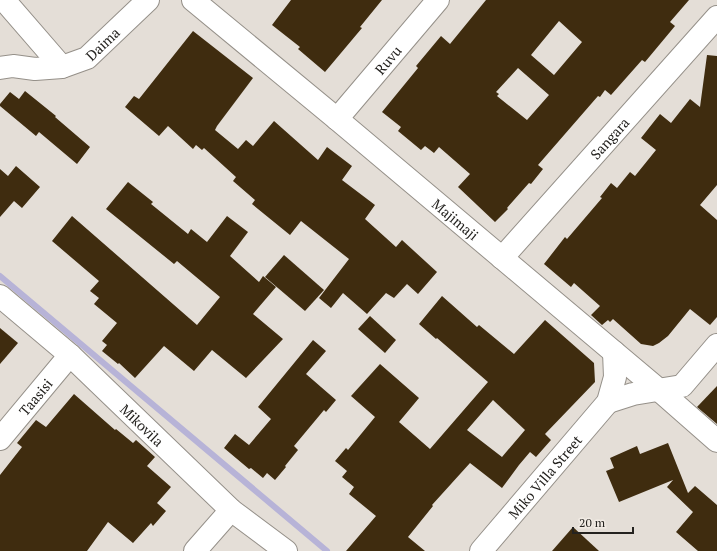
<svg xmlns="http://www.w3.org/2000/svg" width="717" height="551" font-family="'PT Serif',serif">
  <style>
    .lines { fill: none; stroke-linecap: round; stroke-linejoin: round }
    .stream { stroke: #b7b3d7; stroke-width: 6 }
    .building { fill: #3f2c0f; fill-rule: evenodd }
    .minor-casing { stroke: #959089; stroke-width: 24 }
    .minor { stroke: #fff; stroke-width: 22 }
    .labels { text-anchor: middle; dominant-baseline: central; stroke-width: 4; stroke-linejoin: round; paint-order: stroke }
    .street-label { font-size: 14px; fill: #24221f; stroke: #f1ebe4 }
  </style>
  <rect width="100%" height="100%" fill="#e4ded7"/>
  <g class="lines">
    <polyline class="stream" points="0,276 327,551"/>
  </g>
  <g class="building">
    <polygon points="291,0 382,0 360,27 362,28 325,72 298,49 300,47 272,25"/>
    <path d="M 486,0 L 689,0 L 670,22 L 675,26 L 645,62 L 642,60 L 611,95 L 605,90 L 600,97 L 598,96 L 538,165 L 543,169 L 531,184 L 529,183 L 507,208 L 508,209 L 495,222 L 458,187 L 470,174 L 439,147 L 434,153 L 425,146 L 421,150 L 398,131 L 401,127 L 382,112 L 418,68 L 416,66 L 441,36 L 450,44 ZM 559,21 L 582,42 L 554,75 L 531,55 ZM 518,68 L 549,95 L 527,120 L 497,96 L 499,94 L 496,92 Z"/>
    <polygon points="193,31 253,78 217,126 215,130 238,149 246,140 253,146 274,121 318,160 327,147 352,166 342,180 375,205 365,219 396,247 402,240 437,272 418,294 407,284 394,298 386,293 367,314 343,293 331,308 319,298 349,259 301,221 290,235 252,204 255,200 233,181 236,177 204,148 202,150 196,145 193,149 168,126 159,136 125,107 134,96 139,99"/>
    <polygon points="707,55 717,56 717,185 700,205 717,220 717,317 710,325 690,309 668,336 659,343 653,346 641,344 613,319 610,322 608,320 602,325 591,315 600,306 574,283 571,287 544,264 565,237 567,239 602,198 600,197 611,183 617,188 630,172 635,176 656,150 641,138 660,114 671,123 690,99 700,107"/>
    <polygon points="25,91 56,116 55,117 90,147 77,164 39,132 36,136 0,106 0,104 10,92 19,99"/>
    <polygon points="16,166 40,187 22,208 14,201 0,217 0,169 8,176"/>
    <polygon points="128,182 153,202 151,204 188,234 191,229 207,242 227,216 248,232 230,256 259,282 263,276 276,287 253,314 283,339 246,378 212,350 194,371 164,346 135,378 119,363 118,364 102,351 107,345 102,341 117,323 94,304 99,298 90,291 99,281 52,241 72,216 197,325 220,297 177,261 174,264 106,209"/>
    <polygon points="284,255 324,290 305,311 265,277"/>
    <path d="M 442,296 L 477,327 L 479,325 L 514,354 L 545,320 L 594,363 L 595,382 L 545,434 L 551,440 L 536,457 L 530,452 L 519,465 L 502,488 L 470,463 L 432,505 L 433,506 L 408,537 L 425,551 L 346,551 L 376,516 L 349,494 L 354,487 L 342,477 L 347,471 L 335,461 L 346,448 L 348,450 L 375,417 L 351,396 L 380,364 L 419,398 L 399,422 L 430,449 L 488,382 L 437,338 L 436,339 L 419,324 ZM 493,400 L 525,430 L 502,457 L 467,430 Z"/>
    <polygon points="370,316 396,340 385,353 358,329"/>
    <polygon points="0,328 18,343 0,364"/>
    <polygon points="313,340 326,351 306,374 336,400 326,412 324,410 294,446 298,450 285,466 286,467 275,480 267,473 263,478 251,468 249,469 224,448 235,434 249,445 271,419 258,407"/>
    <polygon points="717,386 717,424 697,407"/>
    <polygon points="74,394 115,430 116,429 133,443 136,440 155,457 147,466 171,487 157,503 166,511 153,526 151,523 133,543 108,522 87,551 0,551 0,475 22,447 17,443 36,420 46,427"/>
    <polygon points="668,443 688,493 695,486 717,505 717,551 698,551 676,532 693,512 667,487 673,480 619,502 606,471 614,468 610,458 637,446 640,454"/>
    <polygon points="573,527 599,551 552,551"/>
  </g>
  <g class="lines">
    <defs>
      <g id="minor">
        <polyline points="4,0 62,67"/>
        <path id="s1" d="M 193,0 L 337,119 L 659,390 L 717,441"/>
        <path id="s2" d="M 0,68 L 13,66 L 35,69 L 62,67 L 87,58 L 148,0"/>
        <path id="s3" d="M 337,119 L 438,0"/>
        <path id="s4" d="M 502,258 L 717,17"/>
        <path id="s5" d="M 0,296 L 70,355 L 231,510 L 286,551"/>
        <polyline points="608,402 633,394 682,386 717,345"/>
        <path id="s6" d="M 0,439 L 70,355"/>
        <polyline points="195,551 231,510"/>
        <path id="s7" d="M 481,551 L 608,402 L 615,377 L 614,352"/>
      </g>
    </defs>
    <use href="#minor" class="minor-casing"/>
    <use href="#minor" class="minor"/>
  </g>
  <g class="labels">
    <g class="street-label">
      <text stroke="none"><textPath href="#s2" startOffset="110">Daima</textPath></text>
      <text stroke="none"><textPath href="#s3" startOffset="78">Ruvu</textPath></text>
      <text stroke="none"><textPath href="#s4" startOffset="161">Sangara</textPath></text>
      <text stroke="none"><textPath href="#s1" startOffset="342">Majimaji</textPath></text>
      <text stroke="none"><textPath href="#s6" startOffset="55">Taasisi</textPath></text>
      <text stroke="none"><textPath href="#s5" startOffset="192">Mikovila</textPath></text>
      <text stroke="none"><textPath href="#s7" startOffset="98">Miko Villa Street</textPath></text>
    </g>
  </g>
  <path d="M573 527v6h60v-6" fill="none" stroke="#24221f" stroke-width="2"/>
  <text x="579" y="527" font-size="12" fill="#24221f" stroke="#f1ebe4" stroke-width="3" paint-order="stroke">20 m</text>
</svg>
